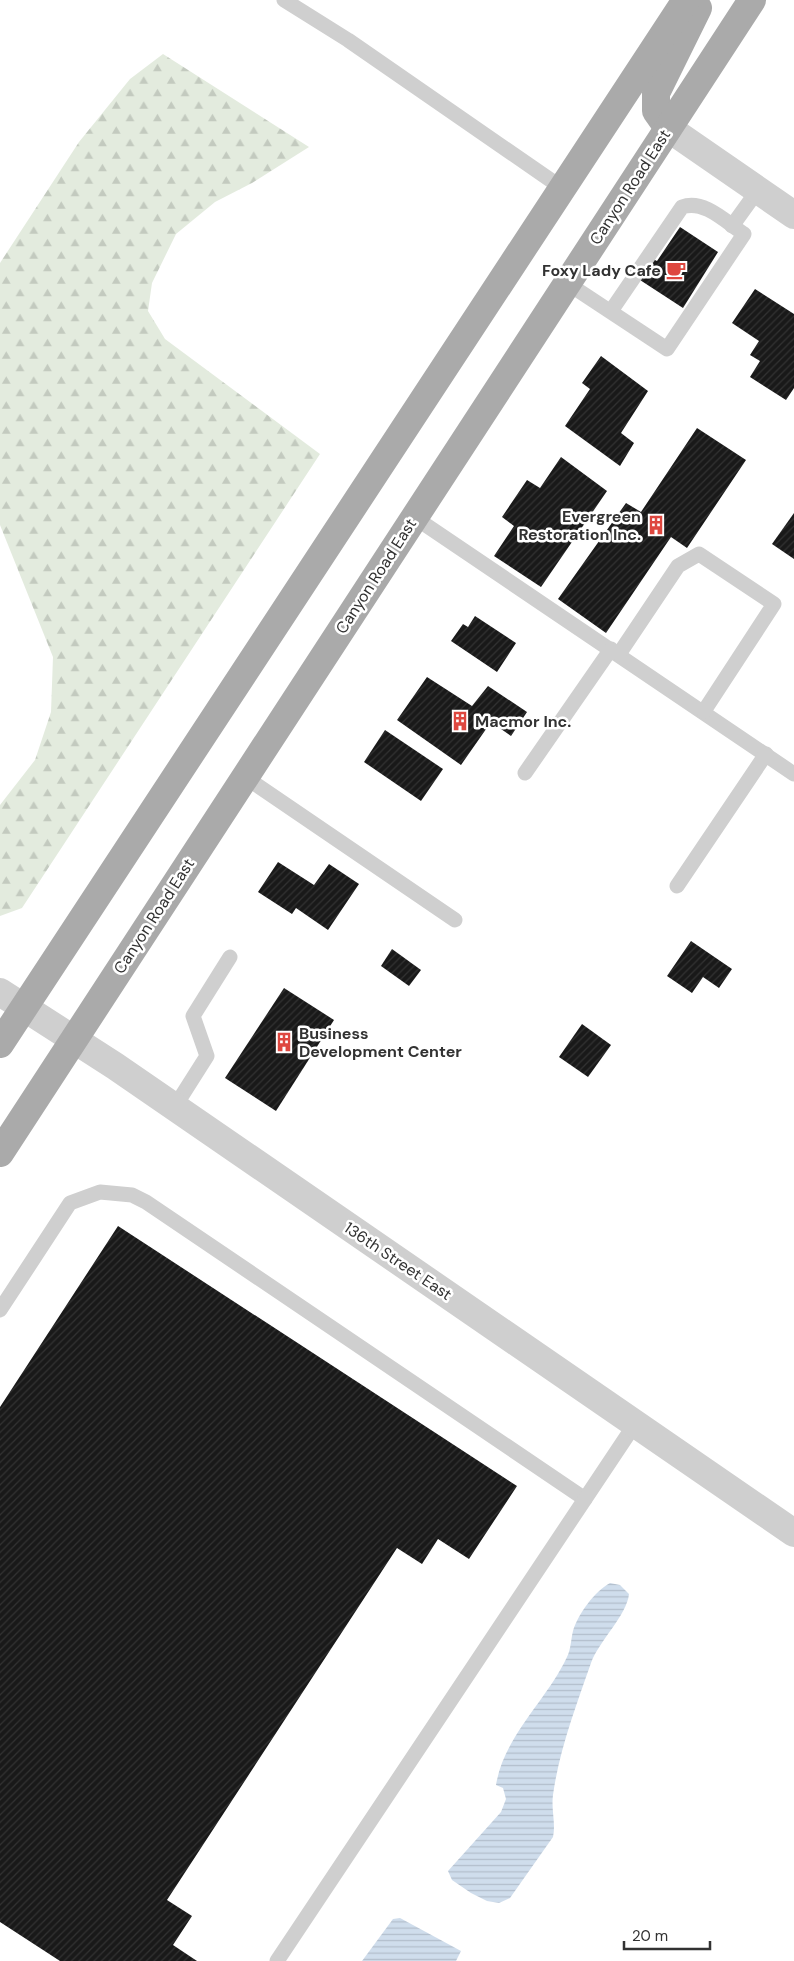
<svg xmlns="http://www.w3.org/2000/svg" width="794" height="1961" font-family="'DM Sans',sans-serif">
  <style>
    .forest { fill: url(#forest-firs) }
    .water { fill: url(#water-rules) }
    .building { fill: url(#building-hatch) }
    .lines { fill: none; stroke-linecap: round; stroke-linejoin: round }
    .lane { stroke: #cfcfcf; stroke-width: 15 }
    .street { stroke: #cfcfcf; stroke-width: 28 }
    .primary { stroke: #aaa; stroke-width: 28 }
    .labels { text-anchor: middle; dominant-baseline: central; stroke-width: 5; stroke-linejoin: round; paint-order: stroke }
    .street-label { font-size: 16px; fill: #323232; stroke: #fff }
    .poi-label { font-size: 16px; font-weight: bold; fill: #323232; stroke: #fff; text-anchor: end }
  </style>
  <defs>
    <pattern id="forest-firs" width="22" height="20" patternUnits="userSpaceOnUse" patternTransform="scale(1.25)"><rect width="22" height="20" fill="#e3ebde"/><path d="M5 1l3.5 6h-7zM16 11l3.5 6h-7z" fill="#c3cabf"/></pattern>
    <pattern id="water-rules" width="6" height="5" patternUnits="userSpaceOnUse" patternTransform="scale(1.25)"><rect width="6" height="5" fill="#cfddec"/><path d="M0 2.5h6" fill="none" stroke="#b2becb"/></pattern>
    <pattern id="building-hatch" width="6" height="6" patternUnits="userSpaceOnUse" patternTransform="scale(1.25)"><rect width="6" height="6" fill="#191919"/><path d="M-1 1l2-2M0 6l6-6M5 7l2-2" fill="none" stroke="#323232"/></pattern>
  </defs>
  <rect width="100%" height="100%" fill="#fff"/>
  <polygon class="forest" points="163,54 309,147 252,183 215,202 176,234 152,283 148,311 165,339 320,454 22,908 0,916 0,805 35,760 51,712 53,657 0,525 0,263 79,142 130,79"/>
  <g class="water">
    <path d="M 610,1583 L 620,1585 L 629,1594 C 627,1615 599,1641 591,1663 C 576,1706 559,1751 553,1795 C 551,1810 556,1823 553,1837 L 510,1898 L 499,1903 L 487,1901 L 471,1893 L 452,1880 L 448,1871 L 501,1812 L 506,1799 L 503,1788 L 496,1785 C 504,1736 547,1700 567,1657 C 571,1649 571,1639 573,1631 C 578,1614 595,1591 610,1583 Z"/>
    <polygon points="400,1918 461,1951 456,1961 362,1961 393,1919"/>
  </g>
  <g class="building">
    <polygon points="680,227 718,252 683,308 640,280 653,259 657,261"/>
    <polygon points="755,289 794,314 794,388 786,400 750,377 760,361 750,355 759,341 732,323"/>
    <polygon points="601,356 648,391 621,433 634,443 620,466 565,426 590,389 582,383"/>
    <polygon points="697,428 746,460 687,548 671,537 606,633 558,599 626,503 641,512"/>
    <polygon points="561,457 607,491 541,587 494,556 514,526 502,517 527,480 540,488"/>
    <polygon points="794,513 794,559 772,544"/>
    <polygon points="475,616 516,643 497,672 451,641 463,624 468,627"/>
    <polygon points="427,677 472,706 488,686 527,712 511,736 491,722 461,765 397,720"/>
    <polygon points="385,730 443,769 421,801 364,762"/>
    <polygon points="278,862 314,885 329,864 359,884 328,930 296,908 292,914 258,892"/>
    <polygon points="691,941 732,969 719,988 703,977 692,993 667,976"/>
    <polygon points="392,949 421,970 409,986 381,966"/>
    <polygon points="284,988 334,1020 276,1111 225,1078"/>
    <polygon points="582,1024 611,1045 588,1077 559,1057"/>
    <polygon points="118,1226 517,1486 469,1559 438,1539 422,1564 397,1548 167,1900 192,1916 173,1945 197,1961 60,1961 0,1922 0,1407"/>
  </g>
  <g class="lines">
    <g class="lane">
      <polyline points="284,0 348,40 562,188"/>
      <polyline points="732,226 758,190"/>
      <path d="M 567,283 L 667,349 L 744,234 C 726,222 704,199 682,207 L 611,311"/>
      <polyline points="414,517 794,774"/>
      <polyline points="619,654 678,566 699,554 774,604 704,711"/>
      <polyline points="525,773 611,649"/>
      <polyline points="245,777 455,920"/>
      <polyline points="677,886 766,754"/>
      <polyline points="174,1108 207,1056 193,1016 230,957"/>
      <polyline points="0,1310 70,1203 100,1192 132,1195 146,1202 585,1499"/>
      <polyline points="277,1961 635,1424"/>
    </g>
    <g class="street">
      <polyline points="668,128 794,215"/>
      <polyline points="0,992 115,1066 794,1533"/>
    </g>
    <g class="primary">
      <polyline points="668,128 656,111 656,93 698,8"/>
      <polyline points="0,1044 686,0"/>
      <polyline points="0,1153 752,0"/>
    </g>
  </g>
  <defs>
    <symbol id="cafe-bare" viewBox="-9 -9 18 18"><path d="M-5.5-4.5H6V0H3Q3 3.5 0 3.5H-2.5Q-5.5 3.5-5.5 0ZM3-3.2v2h1.7v-2ZM-6 4.5H4V6H-6Z" fill="#de473f" stroke="#fff" stroke-width="2.5" paint-order="stroke"/></symbol>
    <symbol id="building-bare" viewBox="-9 -9 18 18"><path d="M-4-6H4V6H1V3H-1V6H-4ZM-2.5-4.3h1.7v1.8h-1.7ZM.8-4.3h1.7v1.8H.8ZM-2.5-1h1.7V.8h-1.7ZM.8-1h1.7V.8H.8Z" fill="#de473f" stroke="#fff" stroke-width="2.5" paint-order="stroke"/></symbol>
  </defs>
  <g fill-rule="evenodd">
    <use href="#cafe-bare" x="662" y="256" width="28" height="28"/>
    <use href="#building-bare" x="642" y="511" width="28" height="28"/>
    <use href="#building-bare" x="446" y="707" width="28" height="28"/>
    <use href="#building-bare" x="270" y="1028" width="28" height="28"/>
  </g>
  <g class="labels">
    <g class="street-label">
      <text transform="translate(630 187) rotate(-57)">Canyon Road East</text>
      <text transform="translate(376 576) rotate(-57)">Canyon Road East</text>
      <text transform="translate(154 916) rotate(-57)">Canyon Road East</text>
      <text transform="translate(398 1261) rotate(34)">136th Street East</text>
    </g>
    <g class="poi-label">
      <text x="661" y="270">Foxy Lady Cafe</text>
      <text x="641" y="516">Evergreen<tspan x="641" dy="18">Restoration Inc.</tspan></text>
      <text x="475" y="721" text-anchor="start">Macmor Inc.</text>
      <text x="299" y="1033" text-anchor="start">Business<tspan x="299" dy="18">Development Center</tspan></text>
    </g>
  </g>
  <path d="M624 1941v8h86v-8" fill="none" stroke="#323232" stroke-width="2.5"/>
  <text x="632" y="1941" font-size="15" fill="#323232" stroke="#ffffff" stroke-width="4" paint-order="stroke">20 m</text>
</svg>
